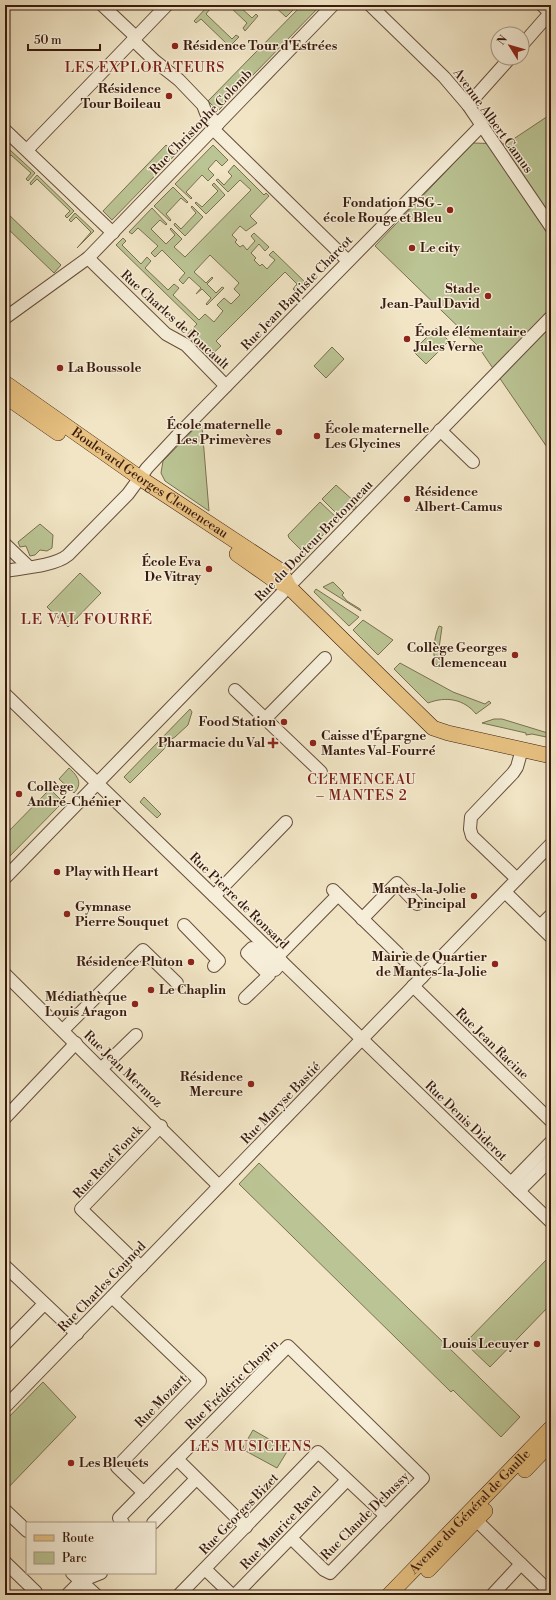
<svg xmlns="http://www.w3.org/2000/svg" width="556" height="1600" font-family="'Libre Bodoni',serif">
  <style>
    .green { fill: #bbc494; stroke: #7a7051 }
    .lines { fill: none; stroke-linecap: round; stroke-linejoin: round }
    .minor-casing { stroke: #674e3c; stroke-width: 14 }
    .major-casing { stroke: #391b0e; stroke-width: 16 }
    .minor { stroke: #f6eed9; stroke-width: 12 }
    .major { stroke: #e8c282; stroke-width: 15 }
    .poi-dot { fill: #8f2418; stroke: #f6eed9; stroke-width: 1.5 }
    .labels { text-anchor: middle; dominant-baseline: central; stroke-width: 3; stroke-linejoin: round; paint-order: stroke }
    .poi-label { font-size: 13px; font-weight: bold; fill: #391b0e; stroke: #f6eed9; text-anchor: end }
    .street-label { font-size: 13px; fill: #391b0e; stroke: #f6eed9 }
    .neighbourhood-label { font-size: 14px; letter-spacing: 1px; fill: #7a1f14; stroke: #f6eed9 }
    .quarter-label { font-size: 15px; letter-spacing: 1px; fill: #7a1f14; stroke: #f6eed9 }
  </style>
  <rect width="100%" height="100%" fill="#f1e5c5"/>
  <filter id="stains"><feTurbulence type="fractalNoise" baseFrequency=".005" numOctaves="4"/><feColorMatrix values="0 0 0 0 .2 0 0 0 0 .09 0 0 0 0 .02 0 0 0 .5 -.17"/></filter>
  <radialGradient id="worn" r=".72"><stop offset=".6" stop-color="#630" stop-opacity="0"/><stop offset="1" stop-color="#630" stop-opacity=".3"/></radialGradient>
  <g class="green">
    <polygon points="228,5 238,5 252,18 256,14 258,16 245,31 243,28 247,23"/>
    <polygon points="273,5 298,5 286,17"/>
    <polygon points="302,5 321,5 218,111 208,101"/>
    <polygon points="207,7 210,9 206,14 232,39 236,35 239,37 225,51 223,49 227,44 201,19 196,23 194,21"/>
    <polygon points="551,114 551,453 477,345 375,246 473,143 506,144"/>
    <polygon points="166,145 176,154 112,220 103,211"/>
    <polygon points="213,145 228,160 222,166 216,160 208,169 214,175 208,181 202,175 186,192 192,198 191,199 175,184"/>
    <polygon points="10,150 35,173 28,181 26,179 31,173 11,155 6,160 5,158 5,155"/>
    <polygon points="234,165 264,195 266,193 269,196 250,216 257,223 246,231 240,226 232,235 237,240 235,242 240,247 243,245 247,250 255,241 251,236 254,233 269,247 265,251 259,244 251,253 256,258 254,260 260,266 262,264 267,269 275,260 269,255 273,251 309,286 299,295 293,289 297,284 285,272 216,341 221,346 207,359 185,337 197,324 116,245 123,238 126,241 122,245 141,264 147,257 151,261 145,268 168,290 174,284 179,288 173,295 199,320 205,314 214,322 223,311 217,305 224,298 231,304 240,295 234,289 239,283 210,255 194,272 206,283 212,277 213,278 207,284 216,293 222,287 224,288 207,305 206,304 211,298 202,289 196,294 201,288 189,277 183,284 179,280 185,273 162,250 155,257 151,253 158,246 138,228 132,234 129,232 152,208 167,224 166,225 160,220 151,229 166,244 175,235 170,229 171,228 182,239 174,247 185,257 251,190 240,180 228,192 216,180 218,179 224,185 232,176 228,172"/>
    <polygon points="37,175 74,211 67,218 65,216 70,211 37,179 31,185 30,183"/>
    <polygon points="214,183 225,195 206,214 195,203 196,202 202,207 218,191 212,185"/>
    <polygon points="173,187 188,202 187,203 181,198 166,214 171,220 170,221 154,206"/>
    <polygon points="192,206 203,217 185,236 174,225 175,223 181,229 196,213 191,207"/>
    <polygon points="5,211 61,265 54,273 5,226"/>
    <polygon points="75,213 94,231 77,248 91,232 76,217 71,222 69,220"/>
    <polygon points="436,328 449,341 426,364 413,351"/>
    <polygon points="332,347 344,359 326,378 314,366"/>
    <polygon points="199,424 202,426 209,511 165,481 161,473 163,461"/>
    <polygon points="336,485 355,502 356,507 355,511 350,507 340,517 322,499"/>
    <polygon points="320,502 338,519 305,554 289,538 288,535"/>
    <polygon points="40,524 53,535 52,548 47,551 40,550 35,555 30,556 26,546 20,547 18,542"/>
    <polygon points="80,573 101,593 68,627 47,607"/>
    <polygon points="333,582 344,593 342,595 347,601 360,609 361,611 323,587"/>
    <polygon points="316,589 359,617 349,626 314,592"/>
    <polygon points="363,620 393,640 378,655 353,630"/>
    <path d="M 439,626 L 442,627 L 439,648 L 441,667 L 438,668 C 431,659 434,636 439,626 Z"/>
    <path d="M 400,663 L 453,692 L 485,704 L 489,701 L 491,703 L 476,714 C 464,699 446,696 428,703 L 394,669 Z"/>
    <polygon points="190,709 192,712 188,725 175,737 168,741 164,749 130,783 124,777"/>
    <polygon points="494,719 502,719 551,734 551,738 532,734 526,735 526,733 482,723"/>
    <path d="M 69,768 C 78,776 83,784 74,793 L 59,779 Z"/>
    <polygon points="50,789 63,802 5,861 5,835"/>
    <polygon points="144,797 161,814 157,818 140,802"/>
    <polygon points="259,1163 520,1417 501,1437 453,1390 451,1392 239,1184"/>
    <polygon points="551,1255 551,1304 490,1367 465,1343"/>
    <polygon points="43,1382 76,1417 5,1491 5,1421"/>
    <polygon points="253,1430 288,1450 277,1468 242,1449"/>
  </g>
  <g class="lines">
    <defs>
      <g id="minor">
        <polyline points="102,5 136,37"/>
        <polyline points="370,5 444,77 468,105 551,227"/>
        <polyline points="133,40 155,61 179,80 203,105 206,113 218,124"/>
        <polyline points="522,45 550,13 542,5"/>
        <polyline points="468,105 510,58"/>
        <polyline points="213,129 348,261"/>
        <polyline points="5,130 113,233"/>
        <polyline points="27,150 167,5"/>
        <polyline points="88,258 166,334 186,345 226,386"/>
        <polyline points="5,318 88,258 333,5"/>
        <polyline points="440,430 473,462"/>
        <polyline points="5,544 29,567"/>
        <path d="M 5,571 C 23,568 55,566 68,555 L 128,494 L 147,468 L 175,438 L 482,125"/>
        <polyline points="235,690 321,772"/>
        <polyline points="5,694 551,1222"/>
        <polyline points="265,719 325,658"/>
        <polyline points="5,878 551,317"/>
        <polyline points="517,879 472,836 470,829 471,817 513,773 517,767 522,749"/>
        <polyline points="333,890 422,977"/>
        <polyline points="505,892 551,937"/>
        <polyline points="214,896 286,822"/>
        <polyline points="362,919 397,883 417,904"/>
        <polyline points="184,925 219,961 214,966"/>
        <polyline points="540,926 551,915"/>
        <polyline points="277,957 338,895"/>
        <polyline points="5,974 219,1186"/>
        <polyline points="413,986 551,1121"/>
        <polyline points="245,998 269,975 247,953 252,948 275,970 282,962"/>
        <polyline points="63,1030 143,950 177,983"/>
        <polyline points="102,1068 136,1035"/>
        <polyline points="5,1118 76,1043"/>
        <polyline points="511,1183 551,1142"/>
        <polyline points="519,1191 551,1159"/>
        <polyline points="5,1266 77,1334"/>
        <polyline points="141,1267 81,1209 161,1126"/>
        <polyline points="112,1297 200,1381 117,1467 144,1493"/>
        <polyline points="5,1344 44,1304"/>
        <polyline points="5,1407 551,844"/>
        <polyline points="177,1459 246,1527"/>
        <polyline points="5,1510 27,1531"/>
        <polyline points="476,1520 551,1593"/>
        <polyline points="123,1523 119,1518 288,1346 423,1478 330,1573 324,1570 291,1538"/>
        <polyline points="153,1523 196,1479"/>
        <polyline points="5,1562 36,1592 33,1595"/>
        <polyline points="205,1569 232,1595"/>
        <polyline points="72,1573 96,1595"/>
        <polyline points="67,1595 81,1581 101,1573"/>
        <polyline points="179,1595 318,1452 386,1516"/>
        <polyline points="235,1595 347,1480"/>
        <polyline points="492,1595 521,1564"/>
      </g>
      <g id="major">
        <path id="s1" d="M 5,383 L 140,478 L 281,571 L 289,587 L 433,728 L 448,733 L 551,756"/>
        <polyline points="5,396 58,433"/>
        <polyline points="237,554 274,580 289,587"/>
        <polyline points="525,1470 551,1443"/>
        <polyline points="428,1570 485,1511"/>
        <path id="s2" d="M 389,1595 L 551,1428"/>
      </g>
    </defs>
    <use href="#minor" class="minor-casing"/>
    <use href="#major" class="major-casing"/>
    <use href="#minor" class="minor"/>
    <use href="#major" class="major"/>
  </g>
  <g class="poi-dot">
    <circle cx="175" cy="46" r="4"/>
    <circle cx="169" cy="96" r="4"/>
    <circle cx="450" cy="210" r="4"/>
    <circle cx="412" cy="248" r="4"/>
    <circle cx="488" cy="296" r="4"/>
    <circle cx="407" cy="339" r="4"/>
    <circle cx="60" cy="368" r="4"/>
    <circle cx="279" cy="432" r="4"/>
    <circle cx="317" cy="436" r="4"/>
    <circle cx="407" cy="499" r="4"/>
    <circle cx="209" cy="569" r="4"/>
    <circle cx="515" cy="655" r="4"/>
    <circle cx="284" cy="722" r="4"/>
    <path d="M271 737h4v4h4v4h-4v4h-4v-4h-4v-4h4z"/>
    <circle cx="313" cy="743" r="4"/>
    <circle cx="19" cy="794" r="4"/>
    <circle cx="57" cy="872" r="4"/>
    <circle cx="474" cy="896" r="4"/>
    <circle cx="67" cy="914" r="4"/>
    <circle cx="191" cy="962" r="4"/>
    <circle cx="495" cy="964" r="4"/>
    <circle cx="151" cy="990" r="4"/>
    <circle cx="135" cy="1004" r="4"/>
    <circle cx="251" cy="1084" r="4"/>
    <circle cx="537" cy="1344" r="4"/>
    <circle cx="71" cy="1463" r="4"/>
  </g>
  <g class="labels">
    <g class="poi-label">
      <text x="183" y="46" text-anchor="start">Résidence Tour d'Estrées</text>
      <text x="161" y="89">Résidence<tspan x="161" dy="15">Tour Boileau</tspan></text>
      <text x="442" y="203">Fondation PSG -<tspan x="442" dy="15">école Rouge et Bleu</tspan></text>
      <text x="420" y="248" text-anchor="start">Le city</text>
      <text x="480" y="289">Stade<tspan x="480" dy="15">Jean-Paul David</tspan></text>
      <text x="415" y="332" text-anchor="start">École élémentaire<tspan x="415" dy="15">Jules Verne</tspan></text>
      <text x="68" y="368" text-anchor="start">La Boussole</text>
      <text x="271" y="425">École maternelle<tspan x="271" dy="15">Les Primevères</tspan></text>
      <text x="325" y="429" text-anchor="start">École maternelle<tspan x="325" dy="15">Les Glycines</tspan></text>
      <text x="415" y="492" text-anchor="start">Résidence<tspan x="415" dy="15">Albert-Camus</tspan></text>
      <text x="201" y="562">École Eva<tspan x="201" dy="15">De Vitray</tspan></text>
      <text x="507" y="648">Collège Georges<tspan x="507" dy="15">Clemenceau</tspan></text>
      <text x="276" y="722">Food Station</text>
      <text x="321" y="736" text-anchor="start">Caisse d'Épargne<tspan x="321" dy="15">Mantes Val-Fourré</tspan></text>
      <text x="265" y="743">Pharmacie du Val</text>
      <text x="27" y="787" text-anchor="start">Collège<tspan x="27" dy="15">André-Chénier</tspan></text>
      <text x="65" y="872" text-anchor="start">Play with Heart</text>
      <text x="466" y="889">Mantes-la-Jolie<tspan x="466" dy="15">Principal</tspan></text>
      <text x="75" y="907" text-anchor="start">Gymnase<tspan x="75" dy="15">Pierre Souquet</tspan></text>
      <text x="487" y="957">Mairie de Quartier<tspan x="487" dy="15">de Mantes-la-Jolie</tspan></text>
      <text x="183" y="962">Résidence Pluton</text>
      <text x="159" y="990" text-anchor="start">Le Chaplin</text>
      <text x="127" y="997">Médiathèque<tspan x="127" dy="15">Louis Aragon</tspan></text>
      <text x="243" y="1077">Résidence<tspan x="243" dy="15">Mercure</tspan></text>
      <text x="529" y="1344">Louis Lecuyer</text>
      <text x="79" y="1463" text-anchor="start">Les Bleuets</text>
    </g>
    <g class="street-label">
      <text transform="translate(493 121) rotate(54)">Avenue Albert Camus</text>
      <text transform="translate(201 122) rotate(-46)">Rue Christophe Colomb</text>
      <text transform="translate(297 293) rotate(-46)">Rue Jean Baptiste Charcot</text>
      <text transform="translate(175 320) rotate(42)">Rue Charles de Foucault</text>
      <text stroke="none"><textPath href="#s1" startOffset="176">Boulevard Georges Clemenceau</textPath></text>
      <text transform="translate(314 541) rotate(-46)">Rue du Docteur Bretonneau</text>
      <text transform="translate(239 901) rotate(44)">Rue Pierre de Ronsard</text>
      <text transform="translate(492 1044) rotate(44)">Rue Jean Racine</text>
      <text transform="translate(123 1069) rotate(44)">Rue Jean Mermoz</text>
      <text transform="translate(281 1103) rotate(-46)">Rue Maryse Bastié</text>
      <text transform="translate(466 1121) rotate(44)">Rue Denis Diderot</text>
      <text transform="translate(108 1162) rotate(-47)">Rue René Fonck</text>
      <text transform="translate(102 1287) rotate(-46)">Rue Charles Gounod</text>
      <text transform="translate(232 1385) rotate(-44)">Rue Frédéric Chopin</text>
      <text transform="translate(161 1401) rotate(-46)">Rue Mozart</text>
      <text stroke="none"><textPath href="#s2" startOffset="116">Avenue du Général de Gaulle</textPath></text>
      <text transform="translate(239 1514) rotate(-46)">Rue Georges Bizet</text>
      <text transform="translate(365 1516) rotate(-45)">Rue Claude Debussy</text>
      <text transform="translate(281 1528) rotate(-46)">Rue Maurice Ravel</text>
    </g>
    <g class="neighbourhood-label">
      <text x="145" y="68">LES EXPLORATEURS</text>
      <text x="362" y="780">CLEMENCEAU<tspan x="362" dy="16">– MANTES 2</tspan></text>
      <text x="251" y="1447">LES MUSICIENS</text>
    </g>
    <g class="quarter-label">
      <text x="87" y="619">LE VAL FOURRÉ</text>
    </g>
  </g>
  <rect width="556" height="1600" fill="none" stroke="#f1e5c5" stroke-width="20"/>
  <rect x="6" y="6" width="544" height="1588" fill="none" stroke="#391b0e" stroke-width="2"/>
  <rect x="10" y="10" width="536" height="1580" fill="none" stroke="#391b0e"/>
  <rect x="26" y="1522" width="130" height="52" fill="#f6eed9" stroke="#aa9a88"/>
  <rect x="34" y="1535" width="20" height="6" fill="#e8c282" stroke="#aa9a88"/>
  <text x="62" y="1542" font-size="12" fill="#391b0e">Route</text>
  <rect x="34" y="1552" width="20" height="12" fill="#bbc494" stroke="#aa9a88"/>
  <text x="62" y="1562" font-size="12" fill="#391b0e">Parc</text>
  <g transform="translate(510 46) rotate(307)"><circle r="19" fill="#f6eed9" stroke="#aa9a88"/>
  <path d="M0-3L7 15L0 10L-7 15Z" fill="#8f2418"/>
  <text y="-6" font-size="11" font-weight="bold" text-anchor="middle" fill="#391b0e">N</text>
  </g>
  <path d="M28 44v6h72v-6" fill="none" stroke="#391b0e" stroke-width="2"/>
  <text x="34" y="44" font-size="12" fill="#391b0e" stroke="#f6eed9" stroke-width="3" paint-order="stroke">50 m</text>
  <rect width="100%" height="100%" filter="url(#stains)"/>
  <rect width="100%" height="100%" fill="url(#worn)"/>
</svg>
